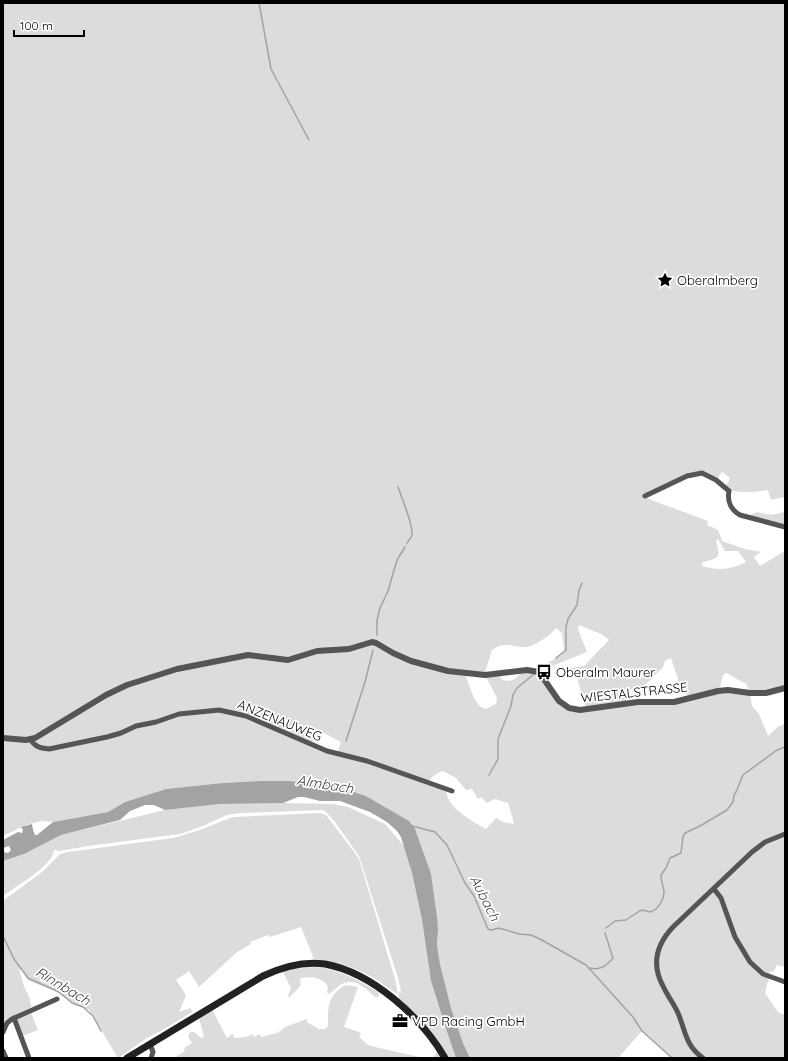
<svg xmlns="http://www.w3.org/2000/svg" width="788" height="1061" font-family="Quicksand,sans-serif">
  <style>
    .green { fill: #dcdcdc; fill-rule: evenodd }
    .water { fill: #a3a3a3 }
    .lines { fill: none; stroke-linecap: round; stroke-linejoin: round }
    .stream { stroke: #a3a3a3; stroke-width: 1.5 }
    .minor { stroke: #555; stroke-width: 5 }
    .tertiary { stroke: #555; stroke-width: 6 }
    .secondary { stroke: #222; stroke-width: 7 }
    .labels { text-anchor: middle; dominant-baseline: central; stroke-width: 3.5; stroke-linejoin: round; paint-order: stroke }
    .poi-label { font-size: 13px; fill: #000; stroke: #fff; text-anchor: start }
    .street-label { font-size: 13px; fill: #000; stroke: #fff }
    .water-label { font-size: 14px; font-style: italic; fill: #444; stroke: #fff }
  </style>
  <rect width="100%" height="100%" fill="#fff"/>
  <g class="green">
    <path d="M 3,3 L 785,3 L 785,497 L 771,500 L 768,490 C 757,492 734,494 725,488 L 730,478 L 722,472 L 716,480 L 699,473 L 646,498 L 708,521 L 707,525 L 718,530 L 722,541 L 745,549 L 761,552 L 754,557 L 760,566 L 785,551 L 785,688 L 750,693 L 752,706 L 759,714 L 768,736 L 780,725 L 781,726 L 785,723 L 785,967 L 777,965 L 774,971 L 770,972 L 765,993 L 778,1012 L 782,1014 L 785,1014 L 785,1058 L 672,1058 L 642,1031 L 618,1058 L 470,1058 L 463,1043 L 451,1008 L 440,964 L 437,945 L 438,930 L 434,897 L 409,821 L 366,796 L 345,789 L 322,784 L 289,781 L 261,781 L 222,783 L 166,789 L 125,802 L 108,812 L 53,822 L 41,821 L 26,825 L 3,836 ZM 718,539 L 725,551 L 738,551 L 746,562 C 731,570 718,571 702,566 L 703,562 C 719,558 721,558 716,541 ZM 579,625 L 601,634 L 609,640 L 584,666 L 571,668 L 576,674 L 586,709 L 564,706 L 534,670 L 521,671 L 517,677 L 511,681 L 502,680 L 500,676 L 502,674 L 485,673 L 492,650 C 504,640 515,648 526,647 C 535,646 551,635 556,628 L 562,633 L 564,651 L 556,658 L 546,664 L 547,668 L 587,652 L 578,629 ZM 671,658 L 678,679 L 678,691 L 693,697 L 667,702 L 627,703 L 625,690 L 641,688 L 644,686 L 663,667 L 665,661 ZM 726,673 L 746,684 L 750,691 L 720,688 L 723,675 ZM 466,674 L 485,675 L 497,698 L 496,704 L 486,709 C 484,708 482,708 480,706 C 475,703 467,681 466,674 ZM 317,732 L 322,732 L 341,742 L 337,754 L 311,744 ZM 442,771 L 455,777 L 466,790 L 472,789 L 478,799 L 482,797 L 486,803 L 495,799 L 508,803 L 514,823 L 513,824 L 503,822 L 496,818 L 486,829 C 474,822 443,806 447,789 L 429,781 L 433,776 Z"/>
    <path d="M 785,511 L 785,527 L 747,517 L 757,512 C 768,515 775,516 785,511 Z"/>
    <path d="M 283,803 L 333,804 L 348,807 L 385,824 L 405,847 L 412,873 L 422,920 L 431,981 L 447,1032 L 456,1058 L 433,1058 L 439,1049 L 399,1003 L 399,992 L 401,991 L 398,978 L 359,856 L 335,822 L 325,811 L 322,810 L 241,813 L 227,815 L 203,826 L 180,834 L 88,846 L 59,851 L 54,850 C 53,866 16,886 3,896 L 3,861 L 24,854 L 61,835 L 165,810 L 220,804 Z"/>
    <path d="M 320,813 L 326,815 L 355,853 L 359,859 L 395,979 L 398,994 C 390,990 382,983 374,978 C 355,967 336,962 314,959 L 301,927 L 270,937 L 268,935 L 250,942 L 251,944 L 237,952 L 199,987 L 189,971 L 176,980 L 186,995 L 179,1012 L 191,1008 L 192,1012 L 161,1031 L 147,1038 L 118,1058 L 89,1010 L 71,1002 L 55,991 L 29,981 L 25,976 L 24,972 L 19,969 L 24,986 L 30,999 L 31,1007 L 7,1020 L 3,1026 L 3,901 L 42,872 L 60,854 L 68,852 L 173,838 L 197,831 L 233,817 Z"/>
    <path d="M 315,967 C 341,970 354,978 375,990 L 378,992 L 379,996 L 376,998 L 375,997 C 367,990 356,978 344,983 C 338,985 334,991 329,994 L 327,992 L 328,987 C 323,977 311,976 301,978 L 300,979 L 301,985 L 290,997 L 288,996 L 291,988 L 283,972 L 284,970 Z"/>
    <path d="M 346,985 L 358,987 L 344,1027 L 359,1032 L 361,1034 L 359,1037 L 368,1045 L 375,1047 L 424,1058 L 177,1058 L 177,1056 L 185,1051 L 184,1048 L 192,1043 L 188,1037 L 190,1032 L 194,1032 L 201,1038 L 204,1037 L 199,1018 L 212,1009 L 227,1038 L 233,1033 L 234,1038 L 246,1037 L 252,1034 L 254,1037 L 260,1034 L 261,1037 L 277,1033 L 282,1030 L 285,1027 L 307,1019 L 307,1022 L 319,1029 L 325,1029 L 328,1026 C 328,1008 327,995 346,985 Z"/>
    <polygon points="31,1013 38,1030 22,1036 17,1019"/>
  </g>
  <polygon class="water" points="261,781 289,781 322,784 345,789 366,796 409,821 415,829 431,874 437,917 438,930 437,945 440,964 451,1008 463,1043 470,1058 456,1058 447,1032 431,981 422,920 412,873 401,837 397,831 387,822 370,812 340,801 320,801 304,797 298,797 283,803 220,804 165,810 154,805 145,805 130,811 120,820 61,835 24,854 3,861 3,852 8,853 11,850 9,846 3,848 3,840 18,832 22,833 23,830 21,827 32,824 33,830 35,835 37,835 53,822 108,812 125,802 166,789 222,783"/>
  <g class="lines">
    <g class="stream">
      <polyline points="259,3 271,69 309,140"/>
      <path d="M 398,487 C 402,499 413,523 412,535 C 411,538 409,540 407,543"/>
      <polyline points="377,635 377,620 380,608 388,591 397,560 405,547"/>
      <polyline points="556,658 566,650 566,627 568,619 577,605 579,590 582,583"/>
      <polyline points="346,741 365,682 373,650"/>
      <polyline points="489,775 498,759 498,739 511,706 513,695 517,688 534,674"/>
      <polyline points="412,826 435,832 447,845 465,883 474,896 488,929 491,930 499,928 519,934 531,935 540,939 586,965 633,1017 642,1031 672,1058"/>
      <path d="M 606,928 L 615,921 L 626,920 L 638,912 L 642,910 L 650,912 C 658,910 664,900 664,891 C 663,886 661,881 661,875 L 666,868 L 670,858 L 681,853 L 683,837 L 685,833 L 700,826 L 727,810 L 733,802 L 734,795 L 736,792 L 743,775 L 777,750 L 785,747"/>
      <polyline points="3,936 14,959 28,978 59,992 72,1003 83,1007 93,1016 101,1031"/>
      <path d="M 590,968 C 600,971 607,965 613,958 L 605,933"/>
    </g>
    <g class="minor">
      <path d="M 645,496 L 687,476 L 702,473 L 716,480 L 729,491 C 727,501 731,510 740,515 L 785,527"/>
      <path d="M 30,739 C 35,747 40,748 49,749 L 107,737 L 121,733 L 136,726 L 156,722 L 179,714 L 219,710 L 246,716 L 327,751 L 367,761 L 452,791"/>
      <polyline points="714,889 721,898 735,937 750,962 763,974 785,982"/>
      <polyline points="14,1018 29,1058"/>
      <polyline points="3,1032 7,1023 12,1019 57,999"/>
      <polyline points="150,1044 153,1052 151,1058"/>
      <polyline points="3,1051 6,1058"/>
      <path d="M 703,1058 C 685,1045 686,1032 678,1013 C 674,1004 667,995 663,986 C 651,964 657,944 673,927 L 752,852 L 765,842 L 785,834"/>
    </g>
    <polyline class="tertiary" points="3,738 26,740 35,738 106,695 127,685 177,669 248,655 288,660 317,651 349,649 372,642 376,643 393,653 411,661 448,671 485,675 527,670 539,672 559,701 569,708 580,710 638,702 674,702 718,691 728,690 750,693 766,693 785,688"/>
    <path class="secondary" d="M 127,1058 L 263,976 C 282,967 304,961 325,964 C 373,973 421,1017 445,1058"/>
  </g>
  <defs>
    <symbol id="sight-bare" viewBox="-9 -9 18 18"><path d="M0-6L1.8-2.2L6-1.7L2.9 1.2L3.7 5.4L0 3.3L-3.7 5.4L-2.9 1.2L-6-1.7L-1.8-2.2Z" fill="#000" stroke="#fff" stroke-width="2.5" paint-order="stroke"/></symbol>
    <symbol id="bus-bare" viewBox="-9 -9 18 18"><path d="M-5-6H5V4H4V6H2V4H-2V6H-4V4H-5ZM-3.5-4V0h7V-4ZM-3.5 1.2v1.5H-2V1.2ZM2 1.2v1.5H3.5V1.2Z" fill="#000" stroke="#fff" stroke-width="2.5" paint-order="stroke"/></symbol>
    <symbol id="office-bare" viewBox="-9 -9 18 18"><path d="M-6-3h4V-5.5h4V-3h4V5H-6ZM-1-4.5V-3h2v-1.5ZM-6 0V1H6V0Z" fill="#000" stroke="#fff" stroke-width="2.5" paint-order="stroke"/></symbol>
  </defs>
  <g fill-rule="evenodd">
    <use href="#sight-bare" x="654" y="269" width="22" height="22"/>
    <use href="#bus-bare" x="533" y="661" width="22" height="22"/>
    <use href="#office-bare" x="389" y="1010" width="22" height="22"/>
  </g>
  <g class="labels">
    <g class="poi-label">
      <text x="677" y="280">Oberalmberg</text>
      <text x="556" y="672">Oberalm Maurer</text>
      <text x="412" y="1021">VPD Racing GmbH</text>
    </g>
    <g class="street-label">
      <text transform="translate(634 692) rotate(-6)">WIESTALSTRASSE</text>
      <text transform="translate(280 720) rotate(22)">ANZENAUWEG</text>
    </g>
    <g class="water-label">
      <text transform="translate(325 784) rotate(9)">Almbach</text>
      <text transform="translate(485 898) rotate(63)">Aubach</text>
      <text transform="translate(63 986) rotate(31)">Rinnbach</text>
    </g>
  </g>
  <rect width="788" height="1061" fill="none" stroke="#000000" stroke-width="8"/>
  <path d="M14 30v6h70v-6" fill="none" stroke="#000000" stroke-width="2"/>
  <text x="20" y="30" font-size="12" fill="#000000" stroke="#ffffff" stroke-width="3" paint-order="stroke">100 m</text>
</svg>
